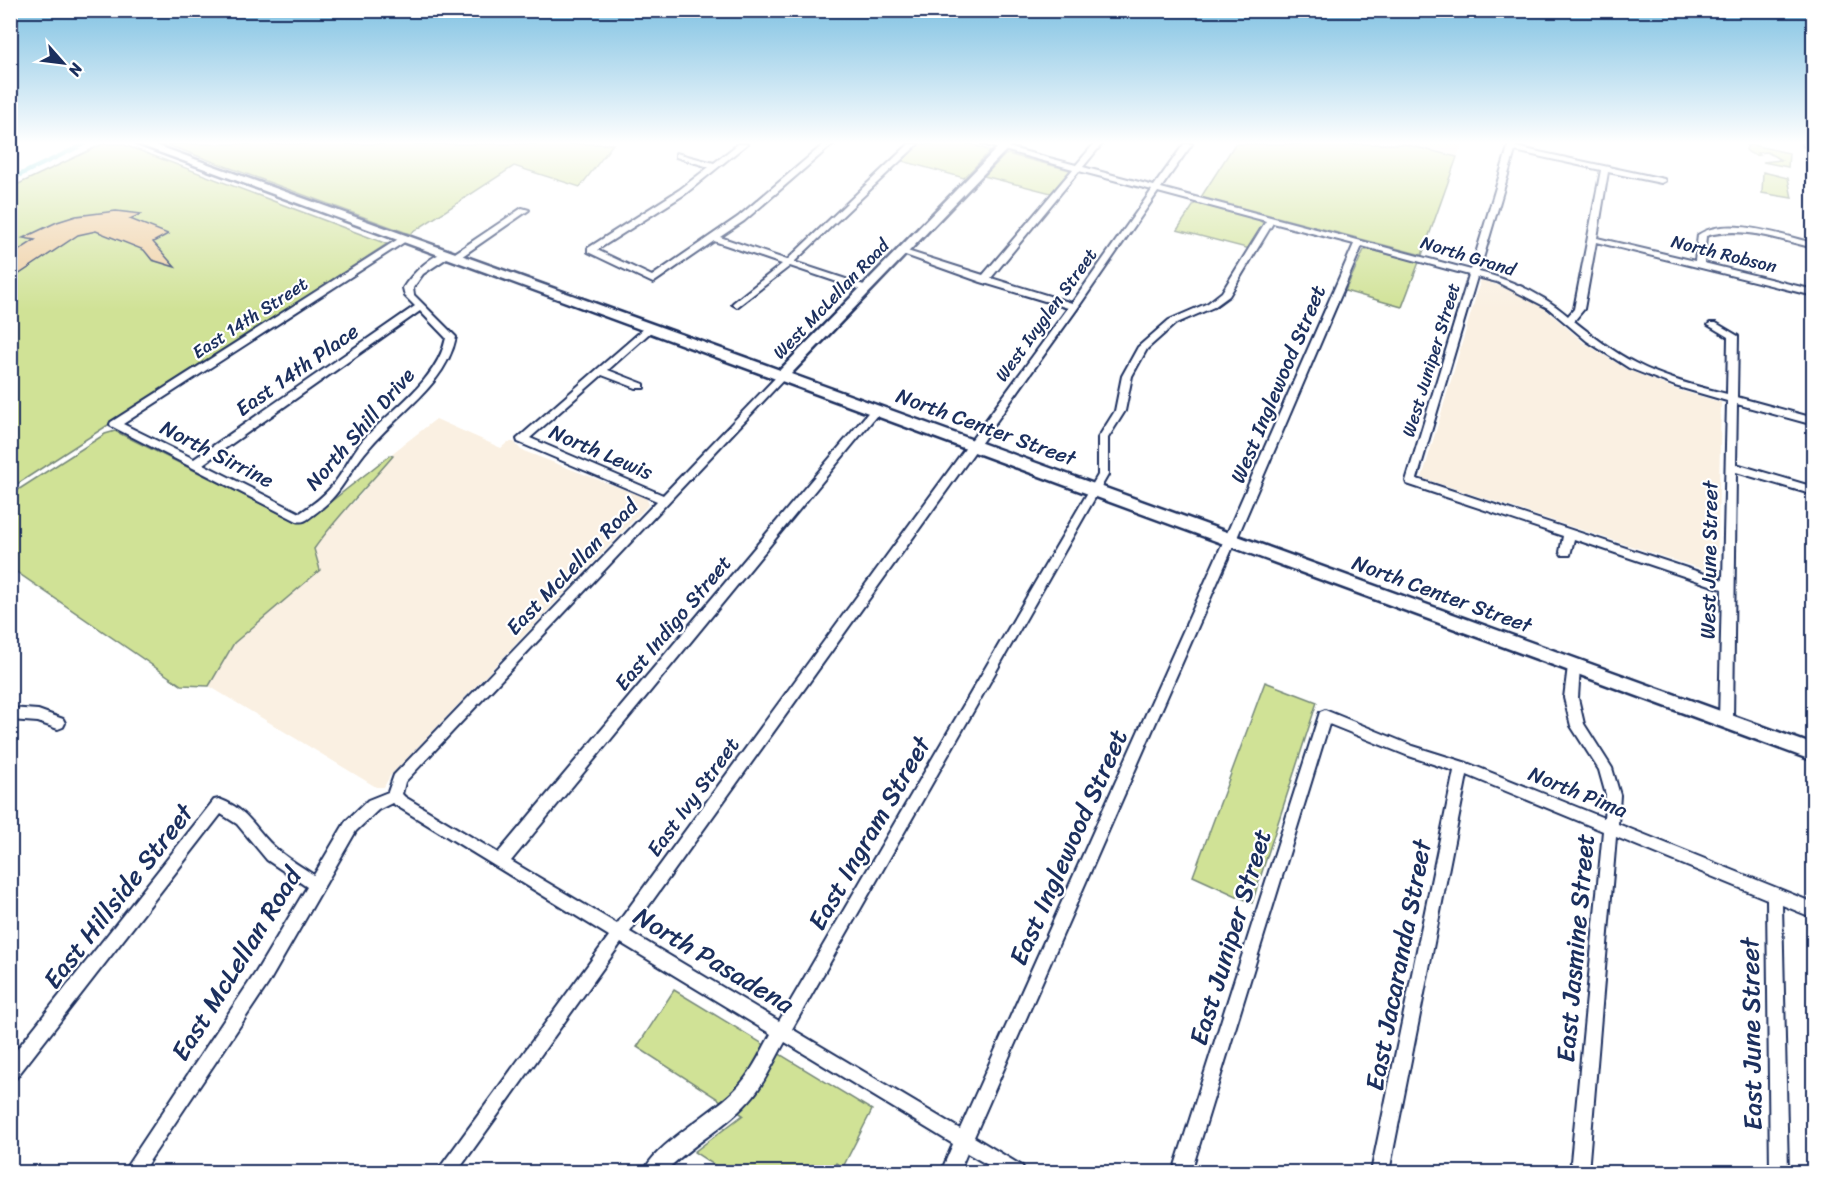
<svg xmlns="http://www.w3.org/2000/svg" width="1824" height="1183" font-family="Sriracha,sans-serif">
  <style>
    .built { fill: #faf0e2 }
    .green { fill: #d0e296; stroke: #76887a; stroke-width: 1.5 }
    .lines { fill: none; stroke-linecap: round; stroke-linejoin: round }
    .canal { fill: #83d4da; fill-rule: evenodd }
    .building { fill: #edcd9f; stroke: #1b2f5e; stroke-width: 1.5 }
    .street-casing { stroke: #1b2f5e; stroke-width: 4 }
    .secondary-casing { stroke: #1b2f5e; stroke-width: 5 }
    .primary-casing { stroke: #1b2f5e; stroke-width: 4 }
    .street { fill: #fff; fill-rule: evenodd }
    .secondary { fill: #fff; fill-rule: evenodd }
    .primary { fill: #fff; fill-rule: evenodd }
    .labels { text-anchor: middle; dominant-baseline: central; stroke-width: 4.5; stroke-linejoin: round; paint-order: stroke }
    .far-street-label { font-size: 18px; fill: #1b2f5e; stroke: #fff }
    .street-label { font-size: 21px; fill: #1b2f5e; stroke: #fff }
    .near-street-label { font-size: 26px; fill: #1b2f5e; stroke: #fff }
  </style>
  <rect width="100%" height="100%" fill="#fff"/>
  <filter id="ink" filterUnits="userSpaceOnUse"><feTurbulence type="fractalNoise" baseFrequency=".0167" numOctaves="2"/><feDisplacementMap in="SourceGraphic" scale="12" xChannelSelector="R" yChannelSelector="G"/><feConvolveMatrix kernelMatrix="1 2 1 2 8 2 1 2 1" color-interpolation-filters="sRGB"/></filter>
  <g filter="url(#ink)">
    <g class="built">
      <polygon points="1404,144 1462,144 1457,157"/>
      <polygon points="1481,279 1520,294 1544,308 1583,342 1626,369 1677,390 1721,402 1717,574 1422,478"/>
      <polygon points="436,419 501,448 508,442 514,442 521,450 646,498 649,504 390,776 384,787 376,787 209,686 234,643 320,570 313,549 334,521 355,501 392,457 390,455"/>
    </g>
    <g class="green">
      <polygon points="103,144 122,144 387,244 11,488 10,188"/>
      <polygon points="165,144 613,144 580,187 514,166 410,234"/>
      <polygon points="920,144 972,144 990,151 964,178 902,161"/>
      <polygon points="1235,144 1404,144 1457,157 1422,255 1201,197"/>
      <path d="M 1752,145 L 1789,153 L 1788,167 L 1763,162 L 1781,160 L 1767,152 L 1757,153 L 1760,155 C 1754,156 1750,154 1746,150 L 1747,146 Z"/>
      <polygon points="1009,154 1011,155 1070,170 1051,193 984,176 1005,155"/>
      <polygon points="1763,172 1788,178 1792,198 1762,193"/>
      <polygon points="1195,203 1257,219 1264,224 1250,249 1177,230"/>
      <polygon points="1364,250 1372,250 1419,262 1402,307 1345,291"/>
      <path d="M 115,431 L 294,520 L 310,518 L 390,455 L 393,456 C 366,488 337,516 314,549 L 320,570 L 234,643 L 209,686 L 181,685 L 11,568 L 10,495 L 105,434 Z"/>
      <polygon points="1265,682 1317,702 1252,903 1193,876"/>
      <polygon points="674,990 872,1110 843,1167 836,1163 831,1172 725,1172 694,1152 743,1115 637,1047"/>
    </g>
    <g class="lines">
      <polygon class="canal" points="80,144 89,144 10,182 10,177"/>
    </g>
    <polygon class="building" points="116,211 141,214 130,219 168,234 153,242 175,267 152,260 144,250 96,231 78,235 18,275 10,283 10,256 35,240 23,238 57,222 76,216"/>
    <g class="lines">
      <defs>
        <g id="street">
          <polygon points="738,144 747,144 685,194 597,250 652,276 738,217 824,144 833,144 744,221 720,237 787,260 909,144 918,144 794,262 870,287 870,291 864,291 790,266 737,307 732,304 734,302 782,264 714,241 653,283 588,252 588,248 679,190 709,167 676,157 676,153 714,163"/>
          <path d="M 982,144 L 996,144 L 1076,165 L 1094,144 L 1102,144 L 1083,167 L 1154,186 L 1184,144 L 1192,144 L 1161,188 L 1471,270 L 1509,144 L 1517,144 L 1516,147 L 1664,179 L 1665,181 L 1661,183 L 1608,172 L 1597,238 L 1695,261 L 1698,235 C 1727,215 1782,236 1814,243 L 1814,248 C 1779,240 1742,225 1706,236 L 1704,263 L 1814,290 L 1814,296 L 1596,242 L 1584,309 L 1574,321 C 1593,336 1613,352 1635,363 C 1663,378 1696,386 1727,394 L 1728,337 L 1708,325 L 1710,323 L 1716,323 L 1738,336 L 1737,397 L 1814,418 L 1814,425 L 1737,404 L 1736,464 L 1814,487 L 1814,495 L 1736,472 L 1733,721 L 1731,725 L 1726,727 L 1721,725 L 1719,721 L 1722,589 L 1574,539 L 1570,555 L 1562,555 L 1560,552 L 1563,536 L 1407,484 L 1406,481 L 1469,275 L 1362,246 L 1236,540 L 974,1137 L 1022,1166 L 1025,1172 L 1000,1172 L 967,1153 L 959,1172 L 941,1172 L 953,1144 L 785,1042 C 775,1059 766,1080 754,1095 C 729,1126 691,1144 665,1172 L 644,1172 C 652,1147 712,1113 733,1092 C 750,1076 760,1054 771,1034 L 621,943 L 457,1172 L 438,1172 L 441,1166 L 609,936 L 392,803 L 378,810 L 356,831 L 268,984 L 142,1172 L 123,1172 L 256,972 L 307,887 L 267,860 L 237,824 L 221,814 L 16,1078 L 10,1080 L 10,1058 L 214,800 L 219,799 C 252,811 255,832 279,851 C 290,860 302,867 314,875 L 346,821 L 368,800 L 388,792 L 394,775 L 657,501 L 518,442 L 517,439 L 647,326 L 653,326 L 653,330 L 608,370 L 644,384 L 644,388 L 636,388 L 602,375 L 530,438 L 663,495 L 779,374 L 785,374 L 787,376 L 405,782 L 402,794 L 405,797 L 498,853 L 872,408 L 876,407 L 881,410 L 511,861 L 617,924 L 1068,308 L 981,282 L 897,252 L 904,250 L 983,275 L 1073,169 ZM 1515,151 L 1601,170 L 1574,309 L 1568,316 C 1543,294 1511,280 1479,272 ZM 1079,171 L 1152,190 L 1072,303 L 991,278 ZM 1158,192 L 1266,221 L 1222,292 L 1208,303 L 1169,320 L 1138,347 L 1122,376 L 1115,411 L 1098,438 L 1098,475 L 779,1021 L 630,932 L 1077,309 ZM 1273,223 L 1354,244 L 1224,540 L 960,1129 L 792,1029 L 1108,475 L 1108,438 L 1125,411 L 1132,376 L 1147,349 L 1175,324 L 1214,307 L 1229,296 ZM 1477,277 L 1497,282 L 1548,308 L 1587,341 L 1629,368 L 1675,386 L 1727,401 L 1723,580 L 1417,479 Z"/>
          <polygon points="522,208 529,210 458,259 452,259 452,255"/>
          <path d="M 403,236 L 406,237 L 406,241 L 123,424 L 194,459 L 415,306 L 405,296 L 403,288 C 411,275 434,251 450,252 L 450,256 L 423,274 L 413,288 L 414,295 L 456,337 C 446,385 398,413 369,448 C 346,474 344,493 313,515 C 308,519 304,523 297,521 L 111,426 L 110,424 L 111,422 ZM 420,311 L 446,338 C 437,381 392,409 363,440 C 351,454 344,472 332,486 C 323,497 312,505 300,513 L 203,464 Z"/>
          <polygon points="1574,661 1578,662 1580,666 1578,698 1584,724 1612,768 1620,795 1618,824 1814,903 1814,918 1782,905 1788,1172 1770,1172 1767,899 1616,837 1588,1172 1570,1172 1603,831 1467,775 1389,1172 1371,1172 1454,771 1406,755 1329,724 1191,1172 1173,1172 1320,712 1325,710 1413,746 1467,763 1604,818 1606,795 1599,770 1571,726 1564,698 1568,666 1570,662"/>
          <polygon points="10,708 38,710 63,719 65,723 63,727 58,729 38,722 10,720"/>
        </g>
        <polygon id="secondary" points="137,144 153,144 780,370 1001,144 1012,144 791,374 1814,745 1814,761"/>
        <polygon id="primary" points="1803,144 1814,144 1814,148 1804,146"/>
      </defs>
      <use href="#street" class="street-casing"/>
      <use href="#secondary" class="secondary-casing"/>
      <use href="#primary" class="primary-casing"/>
      <use href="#street" class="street"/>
      <use href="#secondary" class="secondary"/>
      <use href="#primary" class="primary"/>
    </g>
  </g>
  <linearGradient id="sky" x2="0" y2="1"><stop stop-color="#7fc1e2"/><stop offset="0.46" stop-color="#fff"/><stop offset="1" stop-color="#fff" stop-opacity="0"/></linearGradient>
  <rect width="1824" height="310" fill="url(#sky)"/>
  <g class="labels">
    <g class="far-street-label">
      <text transform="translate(1724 254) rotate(14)">North Robson</text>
      <text transform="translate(1468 256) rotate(17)">North Grand</text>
      <text transform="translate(831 299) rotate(-46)">West McLellan Road</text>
      <text transform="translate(1046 315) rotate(-54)">West Ivyglen Street</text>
      <text transform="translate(250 318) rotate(-33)">East 14th Street</text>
      <text transform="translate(1431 360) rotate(-73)">West Juniper Street</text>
    </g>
    <g class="street-label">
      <text transform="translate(297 370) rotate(-35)">East 14th Place</text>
      <text transform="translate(1278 384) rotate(-67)">West Inglewood Street</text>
      <text transform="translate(986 427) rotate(20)">North Center Street</text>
      <text transform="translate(360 429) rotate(-49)">North Shill Drive</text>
      <text transform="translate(601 452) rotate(23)">North Lewis</text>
      <text transform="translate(217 454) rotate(27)">North Sirrine</text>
      <text transform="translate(1709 560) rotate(-89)">West June Street</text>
      <text transform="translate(572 567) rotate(-46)">East McLellan Road</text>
      <text transform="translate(1442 594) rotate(20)">North Center Street</text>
      <text transform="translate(673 623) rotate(-50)">East Indigo Street</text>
      <text transform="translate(1578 792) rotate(22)">North Pima</text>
      <text transform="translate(693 797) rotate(-54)">East Ivy Street</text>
    </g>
    <g class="near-street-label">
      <text transform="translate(869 833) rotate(-60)">East Ingram Street</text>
      <text transform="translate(1068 847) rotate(-66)">East Inglewood Street</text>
      <text transform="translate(118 896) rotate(-52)">East Hillside Street</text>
      <text transform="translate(1230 937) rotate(-73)">East Juniper Street</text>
      <text transform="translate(1575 948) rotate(-85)">East Jasmine Street</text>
      <text transform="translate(714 960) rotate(31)">North Pasadena</text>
      <text transform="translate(236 964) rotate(-58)">East McLellan Road</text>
      <text transform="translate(1398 965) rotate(-79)">East Jacaranda Street</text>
      <text transform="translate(1751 1034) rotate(-91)">East June Street</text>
    </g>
  </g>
  <rect width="1824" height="1183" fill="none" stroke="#fff" stroke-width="36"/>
  <rect x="18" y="18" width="1788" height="1147" fill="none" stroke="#1b2f5e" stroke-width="2" filter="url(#ink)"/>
  <g transform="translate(63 63) rotate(118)" stroke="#ffffff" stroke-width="4.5" paint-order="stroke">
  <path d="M0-4.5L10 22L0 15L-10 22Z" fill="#1b2f5e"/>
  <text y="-9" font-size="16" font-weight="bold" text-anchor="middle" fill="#1b2f5e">N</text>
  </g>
</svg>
